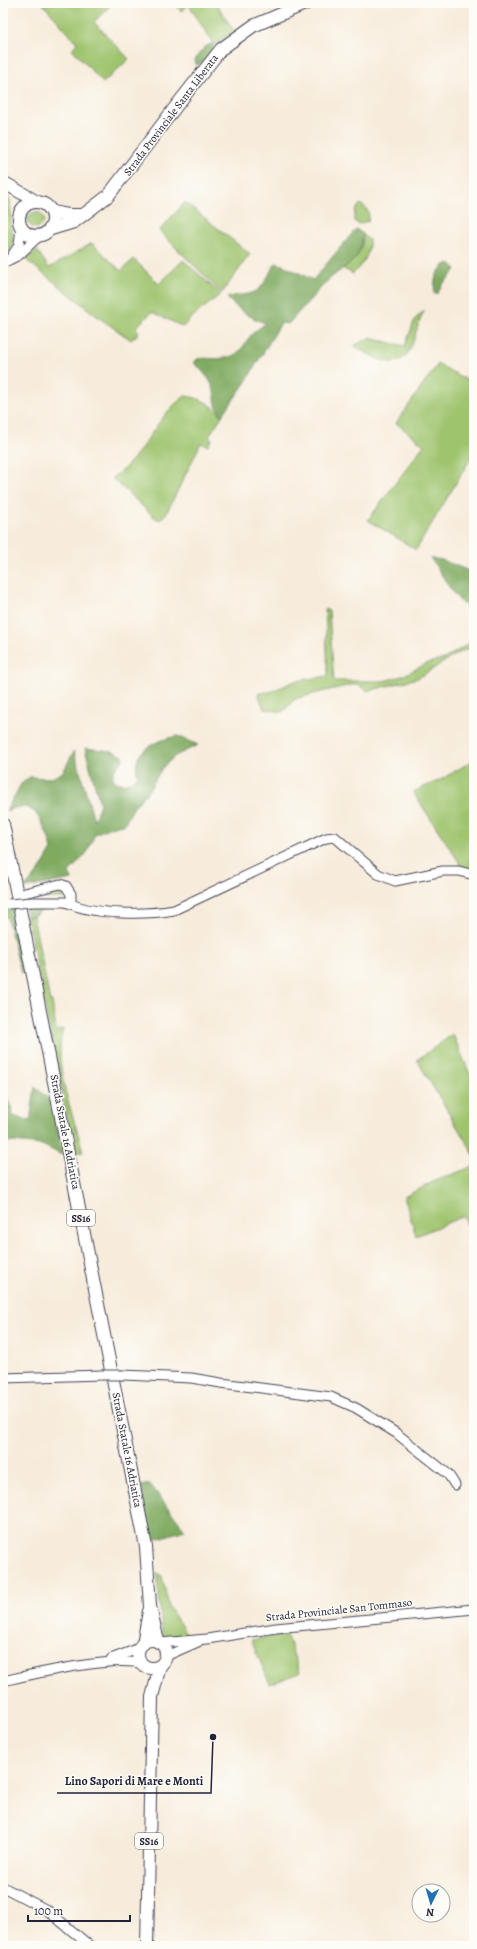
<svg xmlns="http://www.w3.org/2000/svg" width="477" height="1949" font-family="Alegreya,serif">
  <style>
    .green { fill: #9fc46e; stroke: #607354 }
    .forest { fill: #7faa61; stroke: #50664e }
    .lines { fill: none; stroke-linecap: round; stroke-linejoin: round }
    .minor-casing { stroke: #424053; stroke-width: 11 }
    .major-casing { stroke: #424053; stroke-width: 14 }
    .minor { stroke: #fff; stroke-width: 9 }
    .major { stroke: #fff; stroke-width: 12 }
    .minor-bridge-casing { stroke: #424053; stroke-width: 11; stroke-linecap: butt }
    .minor-bridge { stroke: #fff; stroke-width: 9 }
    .labels { text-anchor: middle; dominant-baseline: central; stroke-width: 3; stroke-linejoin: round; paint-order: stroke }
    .shield { fill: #fdfcf7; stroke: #646373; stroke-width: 1 }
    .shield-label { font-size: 10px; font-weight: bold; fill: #22223b }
    .street-label { font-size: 11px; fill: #22223b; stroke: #fdfcf7 }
    .leader { fill: none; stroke: #22223b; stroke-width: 1.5 }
    .callout-dot { fill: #22223b; stroke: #fdfcf7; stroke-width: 1.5 }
    .callout-label { font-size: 12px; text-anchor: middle; font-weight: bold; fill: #22223b; stroke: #fdfcf7; stroke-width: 3; stroke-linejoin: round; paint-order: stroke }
  </style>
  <rect width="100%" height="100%" fill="#fdfcf7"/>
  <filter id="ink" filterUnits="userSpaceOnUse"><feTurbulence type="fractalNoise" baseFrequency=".025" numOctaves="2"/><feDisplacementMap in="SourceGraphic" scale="8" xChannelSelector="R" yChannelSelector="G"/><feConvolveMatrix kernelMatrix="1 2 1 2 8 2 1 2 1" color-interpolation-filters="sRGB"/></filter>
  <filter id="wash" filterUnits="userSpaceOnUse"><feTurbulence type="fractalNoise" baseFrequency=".012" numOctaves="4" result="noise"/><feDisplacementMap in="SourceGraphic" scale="16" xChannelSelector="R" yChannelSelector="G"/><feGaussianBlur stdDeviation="0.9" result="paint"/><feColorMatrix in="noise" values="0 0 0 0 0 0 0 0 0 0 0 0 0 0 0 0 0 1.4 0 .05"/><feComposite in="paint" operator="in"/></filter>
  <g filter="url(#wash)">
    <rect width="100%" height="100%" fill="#f7ecdb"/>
    <g class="green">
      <polygon points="42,3 113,3 94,22 129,59 103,83 72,49 77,43"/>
      <polygon points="173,3 216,3 234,31 214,45 189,5 181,11"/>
      <polygon points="3,190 10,200 13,245 8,254 3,255"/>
      <polygon points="185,202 250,254 222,293 159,231"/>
      <path d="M 360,204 C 368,208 370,213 368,221 L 358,224 L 354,221 L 355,211 Z"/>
      <circle cx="36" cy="220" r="8"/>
      <path d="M 363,234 L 369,240 C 370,255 363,264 353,274 L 342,268 C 355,262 364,249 363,234 Z"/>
      <polygon points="92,243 121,271 134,259 159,284 183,260 221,294 190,319 183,327 152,312 136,327 139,333 131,340 98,317 25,259 37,250 49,268"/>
      <path d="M 425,310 C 417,322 417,334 411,347 C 399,376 371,356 354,346 L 369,338 L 405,346 L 415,319 Z"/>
      <polygon points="438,364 474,384 474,453 416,550 368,520 424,445 396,423"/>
      <path d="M 185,396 C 200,397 213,405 222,416 L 209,436 L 212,439 L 208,446 L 201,443 L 166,514 L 160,520 L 154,517 L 112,478 C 144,458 154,417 185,396 Z"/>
      <polygon points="325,609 329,611 334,681 383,681 402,676 428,663 444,659 474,640 474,647 460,652 418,678 368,691 358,685 351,685 313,694 295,699 283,712 264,709 258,693 270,692 295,681 328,676"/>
      <polygon points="474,760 474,873 460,869 459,862 413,792 440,780"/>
      <polygon points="64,888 66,894 63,898 32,898 32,895"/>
      <path d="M 33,916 L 50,1001 L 52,1001 L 56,1031 L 63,1029 C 52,1069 74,1114 83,1152 L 74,1153 L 27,917 Z"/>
      <polygon points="453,1034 474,1084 474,1155 417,1060"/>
      <polygon points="474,1166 474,1244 464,1216 416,1236 404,1197 435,1181"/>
      <polygon points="157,1573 162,1576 169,1607 188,1636 165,1639 162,1634"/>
      <polygon points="286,1634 300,1673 270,1684 251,1640"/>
    </g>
    <g class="forest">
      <path d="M 211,44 L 213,45 L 213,50 L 206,61 L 196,65 L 195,60 C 199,53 203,47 211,44 Z"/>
      <path d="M 356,229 L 363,234 L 360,250 L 355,259 L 328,280 L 288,324 L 281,323 L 245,383 L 222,416 C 213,405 217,398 212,385 C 208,376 200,369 194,363 L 197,359 C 206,357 215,360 225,358 C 244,354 242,344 254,332 C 258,329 262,326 266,323 C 251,319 238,309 227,298 C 236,294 243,296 252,293 C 265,289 268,273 276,263 L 285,266 L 313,280 Z"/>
      <path d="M 446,264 L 452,264 L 456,270 L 442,285 L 438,293 L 434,294 C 435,279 434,274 446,264 Z"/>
      <path d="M 430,558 L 442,560 L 474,573 L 474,611 C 453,601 444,575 430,558 Z"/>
      <path d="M 178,736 L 198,745 L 175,756 L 162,768 L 149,790 L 134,807 L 124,825 L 110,827 L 95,834 L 86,854 L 69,872 L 72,879 L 25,888 L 41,868 L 52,849 C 48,836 39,806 22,807 C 17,807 11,809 6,811 L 21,784 L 30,777 L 52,778 L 63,772 L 74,751 L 94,820 L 100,804 L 85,748 L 112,751 L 123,756 L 123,760 L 113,772 L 113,779 C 122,787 130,783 138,776 C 129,750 158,740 178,736 Z"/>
      <polygon points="34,905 59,907 44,909 33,916 27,917 24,906"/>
      <polygon points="3,908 13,908 26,972 21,973 7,917 3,917"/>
      <polygon points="35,1087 53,1103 62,1155 42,1145 3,1141 3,1102 10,1102 13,1116 30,1121"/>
      <polygon points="150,1484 185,1530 156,1539 150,1539 141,1486"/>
    </g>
  </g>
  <g filter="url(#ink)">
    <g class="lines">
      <defs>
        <g id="minor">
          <polyline points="11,257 19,245 21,227"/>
          <polyline points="3,263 19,255 38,237"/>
          <path d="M 17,895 L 60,884 L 66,886 L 71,894 L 71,904 C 97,915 146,915 174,910 L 326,838 L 335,837 L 378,874 L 395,881 L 443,871 L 459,871 L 474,875"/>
          <polyline points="32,902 65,902 71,904"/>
          <polyline points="123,1375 191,1378 221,1383 331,1397 356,1408 396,1433 448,1474 455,1485"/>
          <polyline points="3,1378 102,1375"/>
          <polyline points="160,1643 207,1639 276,1628 474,1609"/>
          <polyline points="166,1656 198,1642"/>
          <polyline points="111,1659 140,1648"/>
          <path d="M 3,1681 C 33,1674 115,1655 142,1664"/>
          <polyline points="3,1887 47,1910 90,1946"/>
        </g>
        <g id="major">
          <polyline points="3,182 37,202"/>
          <circle cx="36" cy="219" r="17"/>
          <polyline points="52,212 68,215 83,215"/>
          <polyline points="51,229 74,222 108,196 177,105 221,49 253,26 307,3"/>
          <polyline points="3,824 146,1547 150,1606 158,1642"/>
          <circle cx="152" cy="1654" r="14"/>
          <polyline points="143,1644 149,1611"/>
          <polyline points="147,1946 152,1697 160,1666"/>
        </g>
      </defs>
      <use href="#minor" class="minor-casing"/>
      <use href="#major" class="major-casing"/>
      <use href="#minor" class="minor"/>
      <use href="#major" class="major"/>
      <defs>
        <g id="minor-bridge">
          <polyline points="9,904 32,902"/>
          <polyline points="102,1375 123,1375"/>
        </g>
      </defs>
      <use href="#minor-bridge" class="minor-bridge-casing"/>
      <use href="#minor-bridge" class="minor-bridge"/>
    </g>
  </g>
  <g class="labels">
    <g class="shield">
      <rect x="67" y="1210" width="28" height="16" rx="3"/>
      <rect x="135" y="1833" width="28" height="16" rx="3"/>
    </g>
    <g class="shield-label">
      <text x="81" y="1218">SS16</text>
      <text x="149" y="1841">SS16</text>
    </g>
    <g class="street-label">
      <text transform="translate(171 115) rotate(-53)">Strada Provinciale Santa Liberata</text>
      <text transform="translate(65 1132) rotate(79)">Strada Statale 16 Adriatica</text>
      <text transform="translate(127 1450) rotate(79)">Strada Statale 16 Adriatica</text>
      <text transform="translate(339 1610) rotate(-6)">Strada Provinciale San Tommaso</text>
    </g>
  </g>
  <path class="leader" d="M213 1737L211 1793H57"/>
  <circle class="callout-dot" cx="213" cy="1737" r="4"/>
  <g class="callout-label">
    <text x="134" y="1785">Lino Sapori di Mare e Monti</text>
  </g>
  <rect width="477" height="1949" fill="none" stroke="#fdfcf7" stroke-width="16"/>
  <g transform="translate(431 1903) rotate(185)"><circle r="19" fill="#fdfcf7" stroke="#a5a5ac"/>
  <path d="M0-3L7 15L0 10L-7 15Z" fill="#1f6fb2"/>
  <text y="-6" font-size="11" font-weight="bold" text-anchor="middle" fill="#22223b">N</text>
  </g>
  <path d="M28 1915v6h102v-6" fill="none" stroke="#22223b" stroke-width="2"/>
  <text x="34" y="1915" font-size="12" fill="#22223b" stroke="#fdfcf7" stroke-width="3" paint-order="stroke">100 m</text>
</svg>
